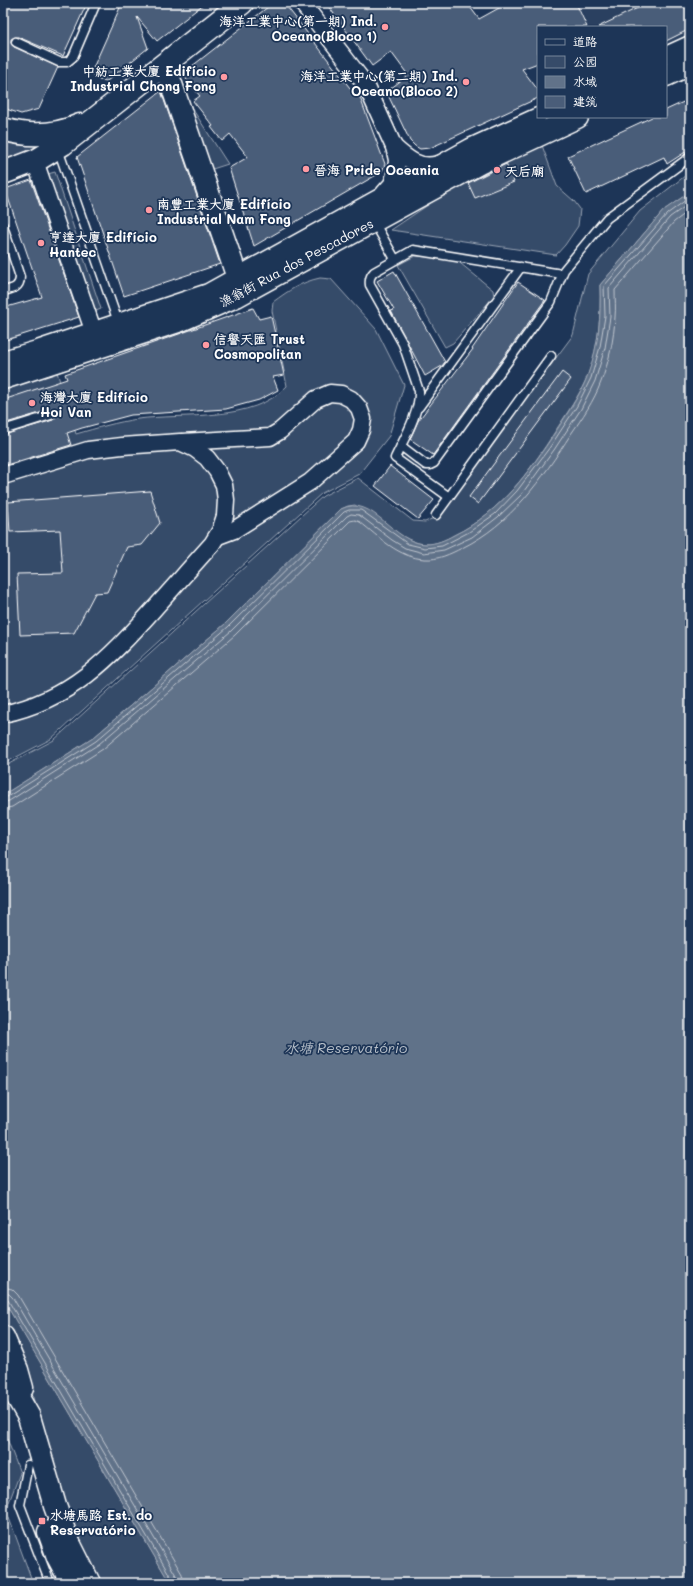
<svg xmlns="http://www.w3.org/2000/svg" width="693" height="1586" font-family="Mali,'LXGW WenKai TC',sans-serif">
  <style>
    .built { fill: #2a4161 }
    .green { fill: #364b69; stroke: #9aa5b4 }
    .water { fill: #617289; stroke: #a0aab8 }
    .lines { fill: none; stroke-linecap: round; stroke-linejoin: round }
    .shore { stroke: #c0c7d0; stroke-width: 1 }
    .building { fill: #4a5d79; stroke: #fff }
    .lane-casing { stroke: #fff; stroke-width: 11 }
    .street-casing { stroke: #fff; stroke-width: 19 }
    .secondary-casing { stroke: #fff; stroke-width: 25 }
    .primary-casing { stroke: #fff; stroke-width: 25 }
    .lane { stroke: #1d3557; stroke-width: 8 }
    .street { stroke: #1d3557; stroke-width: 16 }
    .secondary { stroke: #1d3557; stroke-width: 22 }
    .primary { stroke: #1d3557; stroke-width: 22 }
    .poi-dot { fill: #ff9aa2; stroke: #1d3557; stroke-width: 1.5 }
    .labels { text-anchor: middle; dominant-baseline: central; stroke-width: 3.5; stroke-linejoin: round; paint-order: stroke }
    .poi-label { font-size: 13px; font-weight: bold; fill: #fff; stroke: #1d3557; text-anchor: start }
    .street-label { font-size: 13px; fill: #fff; stroke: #1d3557 }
    .water-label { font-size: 14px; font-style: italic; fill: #b8c0ca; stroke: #1d3557 }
  </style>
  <rect width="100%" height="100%" fill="#1d3557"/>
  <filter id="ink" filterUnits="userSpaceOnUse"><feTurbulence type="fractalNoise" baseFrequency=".025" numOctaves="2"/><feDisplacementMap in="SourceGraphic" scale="8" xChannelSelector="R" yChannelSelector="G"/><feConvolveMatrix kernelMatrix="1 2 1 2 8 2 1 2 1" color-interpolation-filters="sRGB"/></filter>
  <g filter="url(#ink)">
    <polygon class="built" points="578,3 690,3 690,33 666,44 666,27 588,27"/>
    <g class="green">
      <polygon points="177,85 228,164 200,173"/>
      <polygon points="3,138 51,142 3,164"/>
      <polygon points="540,140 557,186 574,201 580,209 578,226 565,245 556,255 391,230 453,188"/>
      <polygon points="55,172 101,309 91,313 44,175"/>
      <path d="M 690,172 L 690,192 L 664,210 L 600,285 C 601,316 599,348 587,377 C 579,396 567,413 556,430 C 530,471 500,513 454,535 C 445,540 437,544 426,544 C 406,544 372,516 355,505 L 348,506 L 341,509 L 225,624 L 93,738 L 3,795 L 3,767 L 54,740 L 323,496 L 358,478 L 413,521 L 425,522 L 438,516 L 573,335 L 588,274 L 640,211 Z"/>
      <polygon points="415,256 455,259 493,290 494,296 453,343 445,347 398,265"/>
      <path d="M 320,278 L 331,279 L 376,329 L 404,385 L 389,436 L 359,474 L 322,493 L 51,739 L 3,764 L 3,389 L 57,372 L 76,434 C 97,428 117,422 138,419 C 184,413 253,423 287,386 L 272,311 L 273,302 C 288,291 301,282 320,278 Z"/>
      <polygon points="3,1299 170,1583 98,1583 90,1569 55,1477 29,1383 3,1328"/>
      <polygon points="3,1428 20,1473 6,1510 33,1583 3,1583"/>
    </g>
    <path class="water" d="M 690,192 L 690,1583 L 170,1583 L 3,1299 L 3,795 L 93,738 L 225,624 L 341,509 C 373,493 393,544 426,544 C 436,544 445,540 454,535 C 502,512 532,468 560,425 C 570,409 582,392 588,374 C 599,343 601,318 600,285 L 664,210 Z"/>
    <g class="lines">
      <g class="shore">
        <polyline points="3,798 7,797 96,741 228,627 344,512 349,510 361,510 408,544 425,548 442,546 469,532 495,514 517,491 550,447 577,406 591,378 600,347 605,316 604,286 667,214 690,197"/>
        <polyline points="3,803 9,801 99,744 231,631 347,516 351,514 359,515 392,540 405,548 424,553 444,550 472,537 498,517 521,495 554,450 581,409 595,381 605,348 610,317 609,288 670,217 690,203"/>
        <path d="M 3,809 L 12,807 L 103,749 L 235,635 L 350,521 L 355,520 L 360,522 C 379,537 399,558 425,559 C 438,560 450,554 462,548 C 511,524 542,479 571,434 C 582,418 594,401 601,382 C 609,362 614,339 615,317 C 616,308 615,299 615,290 L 674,222 L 690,210"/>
        <polyline points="3,1287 12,1289 18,1295 182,1574 184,1583"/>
        <polyline points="3,1293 9,1294 13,1298 177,1577 178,1583"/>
        <polyline points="3,1298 8,1300 172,1579 173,1583"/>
      </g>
    </g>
    <g class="building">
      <polygon points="3,3 87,3 63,56 18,37 15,37 11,39 11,43 14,47 58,67 39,109 21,114 3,108"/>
      <polygon points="122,3 205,3 157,41 137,17 148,48 107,81 99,80 94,76 93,68"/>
      <polygon points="273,3 284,3 357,97 359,95 385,164 382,171 378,174 254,246 229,168 248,157 230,134 222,141 211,127 213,126 193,101 200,96 182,74"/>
      <polygon points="326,3 467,3 479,19 508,3 576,3 587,27 538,27 538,63 522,69 538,90 538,98 430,148 420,149 415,146 410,141 388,95 390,89 408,75 391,52 372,66"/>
      <polygon points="648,3 690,3 690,29 666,41 666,27 598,27"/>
      <polygon points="161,91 220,264 124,296 77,157"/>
      <polygon points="690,99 690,149 667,164 664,157 586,194 568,156 652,117 666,117 666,110"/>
      <polygon points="506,164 514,182 475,198 468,183"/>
      <polygon points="31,180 79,317 3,341 3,308 42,297 5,189"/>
      <polygon points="394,271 445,362 442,366 425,376 391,311 394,310 377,281"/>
      <polygon points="518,282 545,300 433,455 410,439 418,421 473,349 472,349"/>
      <polygon points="253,308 259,319 271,316 284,375 273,377 278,390 259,400 226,409 131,415 82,428 67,433 71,445 3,466 3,435 53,420 56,416 54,411 50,410 3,424 3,400 67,379 65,374"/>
      <polygon points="562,372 571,379 478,504 469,497"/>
      <polygon points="390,466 434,500 418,519 375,486"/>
      <polygon points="150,491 160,523 142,545 127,547 107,592 95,593 74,633 20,635 17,574 63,573 60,530 10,532 8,502"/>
    </g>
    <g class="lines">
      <defs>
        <g id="lane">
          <polyline points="16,42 59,62 67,62 73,57 96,3"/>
          <polyline points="159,69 231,279"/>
          <polyline points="58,149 118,322"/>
          <polyline points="374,222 395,259"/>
          <path d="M 3,226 L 20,277 C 20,288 12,289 3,291"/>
          <polyline points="419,407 521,267"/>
          <polyline points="3,430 51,415"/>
          <polyline points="401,446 426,465 430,465 434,463 551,302 564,270 607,218 690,157"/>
          <path d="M 449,497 L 395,458 C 404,439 420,412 419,391 L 403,344 L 370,285 C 369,279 370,276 374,272 L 413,250 L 562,274"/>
          <polyline points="436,515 551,356"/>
          <polyline points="28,1465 20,1505 50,1583"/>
        </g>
        <g id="street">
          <polyline points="302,3 366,85 394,147 397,160 396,171 392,184 384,193"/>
          <polyline points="666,55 690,44"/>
          <polyline points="167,63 239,275"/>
          <path d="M 394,147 C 406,158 420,170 438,164"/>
          <polyline points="35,161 93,330"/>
          <polyline points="3,359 37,349 208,292 470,147 538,116"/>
          <polyline points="182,442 270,437 280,431 316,399 330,393 341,394 351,399 359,408 363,419 361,430 356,441 310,482 234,530 218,536"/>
          <path d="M 3,476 L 88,450 L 122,446 L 180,442 L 195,449 L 207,458 L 217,471 L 224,485 L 226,500 L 225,516 L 220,531 L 212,544 C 192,566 173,588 153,610 C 109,659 70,700 3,714"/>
        </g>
        <g id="secondary">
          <path d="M 3,129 C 29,137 55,136 80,125"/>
          <polyline points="3,173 37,160 63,144 242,3"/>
          <polyline points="3,1337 17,1370 22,1388"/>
          <polyline points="3,1372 29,1417 55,1506 67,1539 89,1583"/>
          <polyline points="49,1532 58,1557 72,1583"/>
        </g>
        <g id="primary">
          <polyline points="666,75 690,64"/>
          <polyline points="3,378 181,320 236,296 479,163 577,117"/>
        </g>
      </defs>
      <use href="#lane" class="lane-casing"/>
      <use href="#street" class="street-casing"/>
      <use href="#secondary" class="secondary-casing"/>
      <use href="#primary" class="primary-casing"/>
      <use href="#lane" class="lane"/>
      <use href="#street" class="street"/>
      <use href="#secondary" class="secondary"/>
      <use href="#primary" class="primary"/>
    </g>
  </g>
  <g class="poi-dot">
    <circle cx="385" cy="27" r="4"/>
    <circle cx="224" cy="77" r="4"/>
    <circle cx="466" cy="82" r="4"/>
    <circle cx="306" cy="169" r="4"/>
    <circle cx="497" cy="170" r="4"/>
    <circle cx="149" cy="210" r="4"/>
    <circle cx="41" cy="243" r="4"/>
    <circle cx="206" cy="345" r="4"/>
    <circle cx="32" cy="403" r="4"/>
    <rect x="38" y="1517" width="8" height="8" rx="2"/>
  </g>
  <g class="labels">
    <g class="poi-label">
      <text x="377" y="20" text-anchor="end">海洋工業中心(第一期) Ind.<tspan x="377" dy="15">Oceano(Bloco 1)</tspan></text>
      <text x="216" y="70" text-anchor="end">中紡工業大廈 Edifício<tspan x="216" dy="15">Industrial Chong Fong</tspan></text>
      <text x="458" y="75" text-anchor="end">海洋工業中心(第二期) Ind.<tspan x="458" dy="15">Oceano(Bloco 2)</tspan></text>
      <text x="314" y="169">晉海 Pride Oceania</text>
      <text x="505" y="170">天后廟</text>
      <text x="157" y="203">南豐工業大廈 Edifício<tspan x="157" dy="15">Industrial Nam Fong</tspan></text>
      <text x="49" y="236">亨達大廈 Edifício<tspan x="49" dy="15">Hantec</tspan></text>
      <text x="214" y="338">信譽天匯 Trust<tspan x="214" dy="15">Cosmopolitan</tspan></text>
      <text x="40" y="396">海灣大廈 Edifício<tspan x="40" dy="15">Hoi Van</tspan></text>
      <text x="50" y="1514">水塘馬路 Est. do<tspan x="50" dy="15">Reservatório</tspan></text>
    </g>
    <g class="street-label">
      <text transform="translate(296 262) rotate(-28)">漁翁街 Rua dos Pescadores</text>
    </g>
    <g class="water-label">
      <text x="346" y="1047">水塘 Reservatório</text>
    </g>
  </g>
  <rect width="693" height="1586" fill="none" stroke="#1d3557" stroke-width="16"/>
  <rect x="8" y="8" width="677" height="1570" fill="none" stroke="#fff" stroke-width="1.5" filter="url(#ink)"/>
  <rect x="537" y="26" width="130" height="92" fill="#1d3557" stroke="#77869a"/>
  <rect x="545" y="39" width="20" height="6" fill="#1d3557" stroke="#77869a"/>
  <text x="573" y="46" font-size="12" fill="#ffffff">道路</text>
  <rect x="545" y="56" width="20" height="12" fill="#364b69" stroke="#77869a"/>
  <text x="573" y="66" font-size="12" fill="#ffffff">公园</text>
  <rect x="545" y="76" width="20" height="12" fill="#617289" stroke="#77869a"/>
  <text x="573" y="86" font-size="12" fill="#ffffff">水域</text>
  <rect x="545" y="96" width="20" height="12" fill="#4a5d79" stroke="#77869a"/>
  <text x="573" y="106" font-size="12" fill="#ffffff">建筑</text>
</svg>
